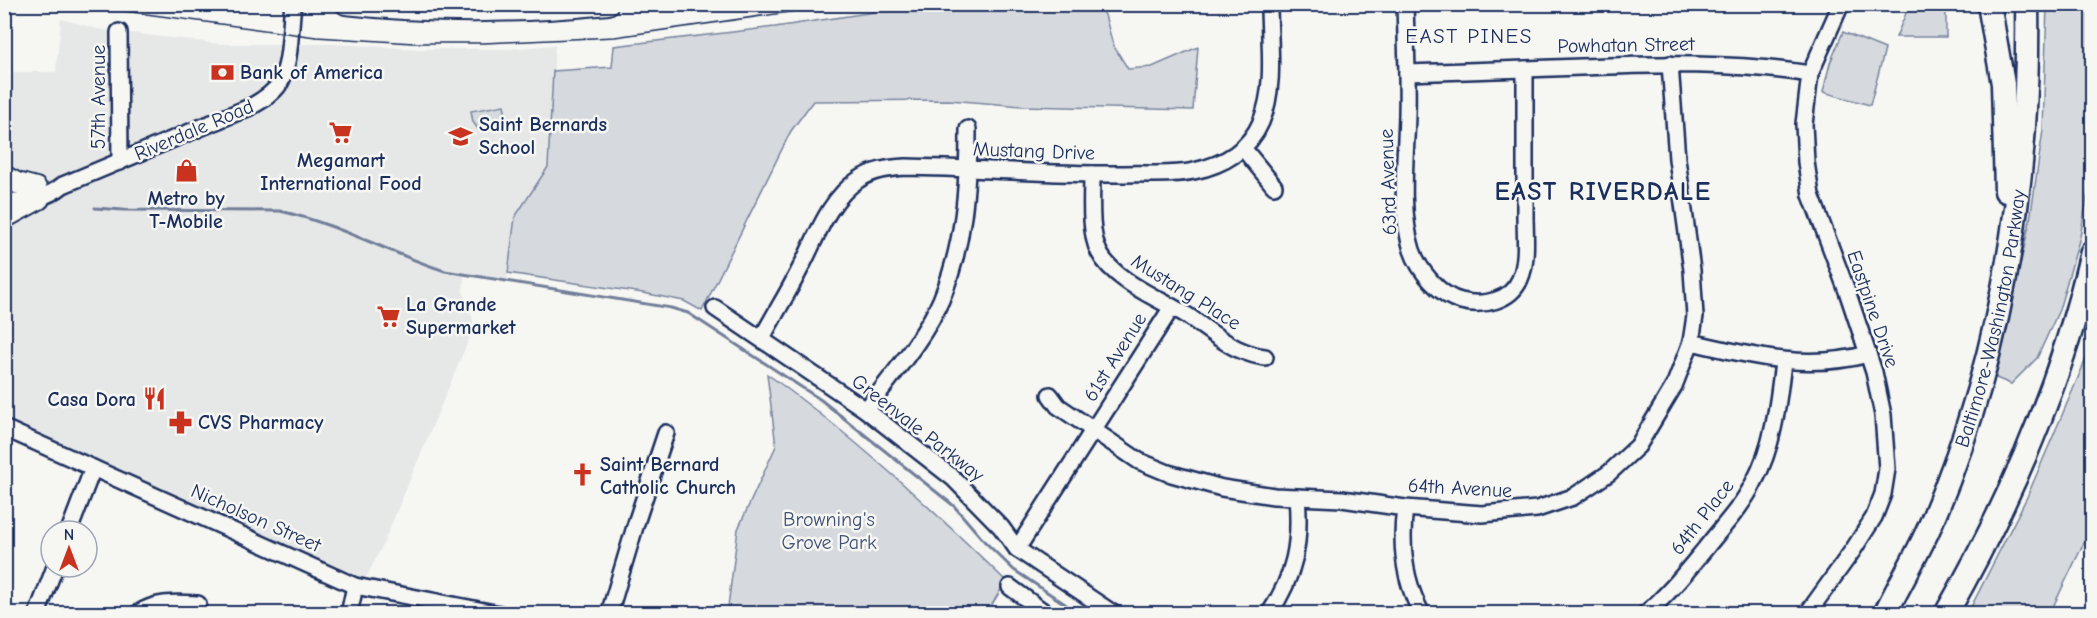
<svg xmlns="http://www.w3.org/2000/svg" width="2097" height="618" font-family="'Comic Neue',sans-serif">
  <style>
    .built { fill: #e6e7e7 }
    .green { fill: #d6d9dd; stroke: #78849e; stroke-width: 1.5 }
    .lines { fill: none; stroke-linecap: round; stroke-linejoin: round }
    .stream { stroke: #717e99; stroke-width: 3 }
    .minor-casing { stroke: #1b2f5e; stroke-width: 20 }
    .major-casing { stroke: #1b2f5e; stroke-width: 24 }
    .highway-casing { stroke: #1b2f5e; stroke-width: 27 }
    .minor { stroke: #f6f6f2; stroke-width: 15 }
    .major { stroke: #f6f6f2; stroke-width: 20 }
    .highway { stroke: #f6f6f2; stroke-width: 22 }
    .tram { stroke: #1b2f5e; stroke-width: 1.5 }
    .labels { text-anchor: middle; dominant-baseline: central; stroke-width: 5; stroke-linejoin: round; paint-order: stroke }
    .street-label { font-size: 20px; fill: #1b2f5e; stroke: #f6f6f2 }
    .poi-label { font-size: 20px; font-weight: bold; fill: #1b2f5e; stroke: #f6f6f2; text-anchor: start }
    .park-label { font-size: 20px; fill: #405177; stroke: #f6f6f2 }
    .neighbourhood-label { font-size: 21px; letter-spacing: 1.5px; fill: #1b2f5e; stroke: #f6f6f2 }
    .district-label { font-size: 26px; font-weight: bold; letter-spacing: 1.5px; fill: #1b2f5e; stroke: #f6f6f2 }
  </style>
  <rect width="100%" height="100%" fill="#f6f6f2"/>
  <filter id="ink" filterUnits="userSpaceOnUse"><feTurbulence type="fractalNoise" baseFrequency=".0167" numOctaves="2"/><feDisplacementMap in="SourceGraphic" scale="12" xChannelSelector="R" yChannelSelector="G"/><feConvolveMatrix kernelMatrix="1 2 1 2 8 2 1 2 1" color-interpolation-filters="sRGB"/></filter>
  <g filter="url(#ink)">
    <polygon class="built" points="61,19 98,29 220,44 332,44 420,49 509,49 555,45 548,167 515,217 507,282 464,276 463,292 473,320 473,329 384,542 367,576 355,586 5,428 5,218 54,187 36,188 5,176 4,72 56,72"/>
    <g class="green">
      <polygon points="1099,5 1105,15 1113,45 1128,69 1152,67 1198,47 1193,110 1022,106 949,100 813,101 791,131 702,311 684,301 643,293 508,273 515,217 548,167 553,71 612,67 614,46 775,27 921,5"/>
      <polygon points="2047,5 2092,5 2092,171 2080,237 2059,310 2037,358 2011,384 1996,378 2030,220 2043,130"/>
      <polygon points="1909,6 1946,6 1946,37 1896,37"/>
      <polygon points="1843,32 1885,49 1870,105 1823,92 1830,63"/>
      <polygon points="504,105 508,124 478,129 473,122 471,111"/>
      <polygon points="2092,345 2092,526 2050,613 1968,613 2027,497"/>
      <path d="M 767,374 C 853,435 931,508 1006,581 L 987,613 L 727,614 L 738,529 L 776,446 Z"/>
    </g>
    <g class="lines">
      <path class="stream" d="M 95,208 L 123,210 L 280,211 C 338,224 389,253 445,271 L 671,308 L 688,313 L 821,400 L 954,506 L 985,542 L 1014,570 L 1080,614"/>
      <defs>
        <g id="minor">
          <path d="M 1405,4 C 1406,41 1408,77 1407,114 C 1406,158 1399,208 1412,250 C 1419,271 1440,296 1461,301 C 1483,307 1511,301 1520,279 C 1528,261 1525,234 1525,215 C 1525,167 1525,118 1525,69"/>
          <polyline points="119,32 120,162"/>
          <path d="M 1407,73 C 1465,71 1523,69 1581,67 C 1658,64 1734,62 1810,74"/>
          <polyline points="1243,148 1274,186"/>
          <path d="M 1092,174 C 1092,197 1089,232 1099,252 C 1113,281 1162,300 1188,316 C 1204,327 1221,341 1238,349 C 1247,353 1255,356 1265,357"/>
          <path d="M 4,202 C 26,200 45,200 63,185 L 250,107 C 261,101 273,94 280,83 C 291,64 290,27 293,4"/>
          <polyline points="715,308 866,410 953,478 1001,527 1017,549 1114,614"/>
          <path d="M 762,338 C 774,315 788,293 800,269 C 816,239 828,200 858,180 C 872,170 889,168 906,167 C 979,168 1052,175 1125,174 C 1148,173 1171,176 1194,171 C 1223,165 1249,150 1261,122 C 1276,87 1269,42 1269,4"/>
          <path d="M 1691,342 C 1752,356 1806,371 1868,354"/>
          <polyline points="1050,395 1058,406 1139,461 1168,473 1222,488 1274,496 1342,499 1405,508 1482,514 1537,509 1573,497 1609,473 1638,446 1674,386 1691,342 1695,316 1692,270 1677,159 1670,64"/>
          <path d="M 866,410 C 891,376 924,339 941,300 C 964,245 968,187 968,129"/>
          <polyline points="4,428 355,586 500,614"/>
          <path d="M 1405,508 C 1400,545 1404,581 1422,614"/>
          <polyline points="69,531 93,468"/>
          <polyline points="1017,549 1172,307"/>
          <polyline points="1010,587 1047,614"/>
          <polyline points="37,614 55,567"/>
          <path d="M 137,614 C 156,601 176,603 198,604"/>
          <polyline points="349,614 355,586"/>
          <polyline points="609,614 637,520 666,433"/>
          <path d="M 1269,614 C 1295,575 1301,543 1297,497"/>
          <path d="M 1645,614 C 1668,595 1686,572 1705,549 C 1722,527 1742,507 1754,482 C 1774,445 1778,403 1783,362"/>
          <polyline points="1807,614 1853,550 1874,517 1883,494 1887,469 1883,415 1874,372 1847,291 1811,195 1806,162 1804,124 1810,74 1841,4"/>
        </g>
        <g id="major">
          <path d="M 346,4 C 433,14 521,13 608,4"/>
          <polyline points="4,176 17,183 36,188"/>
          <polyline points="4,218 39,199"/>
        </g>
        <g id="highway">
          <polyline points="1989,4 2003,84 2006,191"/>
          <path id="s1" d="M 1885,614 C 1899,585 1916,557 1929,528 C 2001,362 2030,185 2027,4"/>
          <path d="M 1946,614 C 2010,502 2063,378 2092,252"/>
        </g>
      </defs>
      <use href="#minor" class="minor-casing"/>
      <use href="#major" class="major-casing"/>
      <use href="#highway" class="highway-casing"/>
      <use href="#minor" class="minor"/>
      <use href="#major" class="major"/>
      <use href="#highway" class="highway"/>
      <polyline class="tram" points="72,4 316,37 413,43 484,43 615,37 845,4"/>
    </g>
  </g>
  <defs>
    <symbol id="bank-bare" viewBox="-9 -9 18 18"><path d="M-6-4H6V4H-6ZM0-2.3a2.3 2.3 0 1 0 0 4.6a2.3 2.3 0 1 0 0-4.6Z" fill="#c8321e" stroke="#f6f6f2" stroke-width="2.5" paint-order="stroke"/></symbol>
    <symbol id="supermarket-bare" viewBox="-9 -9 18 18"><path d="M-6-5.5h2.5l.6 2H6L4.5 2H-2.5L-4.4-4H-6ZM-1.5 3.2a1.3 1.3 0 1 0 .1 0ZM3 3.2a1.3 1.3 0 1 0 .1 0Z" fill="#c8321e" stroke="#f6f6f2" stroke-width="2.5" paint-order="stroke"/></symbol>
    <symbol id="school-bare" viewBox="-9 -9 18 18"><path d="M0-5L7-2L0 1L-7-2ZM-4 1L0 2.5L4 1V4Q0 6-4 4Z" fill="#c8321e" stroke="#f6f6f2" stroke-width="2.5" paint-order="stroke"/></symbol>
    <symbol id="shop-bare" viewBox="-9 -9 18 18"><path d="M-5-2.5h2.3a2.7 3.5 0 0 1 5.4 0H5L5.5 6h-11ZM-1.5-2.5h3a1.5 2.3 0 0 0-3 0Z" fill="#c8321e" stroke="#f6f6f2" stroke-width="2.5" paint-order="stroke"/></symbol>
    <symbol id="restaurant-bare" viewBox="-9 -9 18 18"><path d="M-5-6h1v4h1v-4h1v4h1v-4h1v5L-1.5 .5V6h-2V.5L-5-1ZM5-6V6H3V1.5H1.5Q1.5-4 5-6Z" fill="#c8321e" stroke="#f6f6f2" stroke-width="2.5" paint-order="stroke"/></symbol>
    <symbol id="pharmacy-bare" viewBox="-9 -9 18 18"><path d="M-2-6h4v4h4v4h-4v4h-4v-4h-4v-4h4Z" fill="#c8321e" stroke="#f6f6f2" stroke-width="2.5" paint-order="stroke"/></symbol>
    <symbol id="church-bare" viewBox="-9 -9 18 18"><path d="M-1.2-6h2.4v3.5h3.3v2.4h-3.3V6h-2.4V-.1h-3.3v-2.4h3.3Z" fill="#c8321e" stroke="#f6f6f2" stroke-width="2.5" paint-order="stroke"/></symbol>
  </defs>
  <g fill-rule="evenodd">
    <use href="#bank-bare" x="206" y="56" width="33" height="33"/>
    <use href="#supermarket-bare" x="324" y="116" width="33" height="33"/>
    <use href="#school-bare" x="444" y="120" width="33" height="33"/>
    <use href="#shop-bare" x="170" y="154" width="33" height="33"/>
    <use href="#supermarket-bare" x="372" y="300" width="33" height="33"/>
    <use href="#restaurant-bare" x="138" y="382" width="33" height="33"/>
    <use href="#pharmacy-bare" x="164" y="406" width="33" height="33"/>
    <use href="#church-bare" x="566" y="458" width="33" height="33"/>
  </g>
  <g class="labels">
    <g class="street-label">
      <text transform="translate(1626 45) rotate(-1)">Powhatan Street</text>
      <text transform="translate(98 97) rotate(-90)">57th Avenue</text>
      <text transform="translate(194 130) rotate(-23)">Riverdale Road</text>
      <text transform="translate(1034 151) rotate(2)">Mustang Drive</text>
      <text transform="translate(1388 182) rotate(-92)">63rd Avenue</text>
      <text transform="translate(1186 292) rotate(32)">Mustang Place</text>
      <text transform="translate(1873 309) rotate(71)">Eastpine Drive</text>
      <text stroke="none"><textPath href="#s1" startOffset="316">Baltimore-Washington Parkway</textPath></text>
      <text transform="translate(1115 357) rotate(-58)">61st Avenue</text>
      <text transform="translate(918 428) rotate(38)">Greenvale Parkway</text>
      <text transform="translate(1460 488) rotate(3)">64th Avenue</text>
      <text transform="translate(1702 517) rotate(-52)">64th Place</text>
      <text transform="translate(256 518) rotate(24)">Nicholson Street</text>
    </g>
    <g class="poi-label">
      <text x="240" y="72">Bank of America</text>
      <text x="479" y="124">Saint Bernards<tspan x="479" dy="23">School</tspan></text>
      <text x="341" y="160" text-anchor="middle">Megamart<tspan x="341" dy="23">International Food</tspan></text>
      <text x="186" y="198" text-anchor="middle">Metro by<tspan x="186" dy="23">T-Mobile</tspan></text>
      <text x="406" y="304">La Grande<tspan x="406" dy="23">Supermarket</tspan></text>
      <text x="136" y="399" text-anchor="end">Casa Dora</text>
      <text x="198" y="422">CVS Pharmacy</text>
      <text x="600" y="464">Saint Bernard<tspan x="600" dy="23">Catholic Church</tspan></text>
    </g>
    <g class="park-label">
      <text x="829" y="519">Browning's<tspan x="829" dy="23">Grove Park</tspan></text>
    </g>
    <g class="neighbourhood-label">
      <text x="1469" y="36">EAST PINES</text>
    </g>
    <g class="district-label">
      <text x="1603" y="192">EAST RIVERDALE</text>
    </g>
  </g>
  <rect width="2097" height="618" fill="none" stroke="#f6f6f2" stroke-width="24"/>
  <rect x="12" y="12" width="2073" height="594" fill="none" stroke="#1b2f5e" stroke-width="2" filter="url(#ink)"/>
  <g transform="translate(69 549)"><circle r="28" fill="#f6f6f2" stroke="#9ea6b7" stroke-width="1.5"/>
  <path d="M0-4.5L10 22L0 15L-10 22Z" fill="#c8321e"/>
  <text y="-9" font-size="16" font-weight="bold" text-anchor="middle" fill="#1b2f5e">N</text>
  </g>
</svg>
